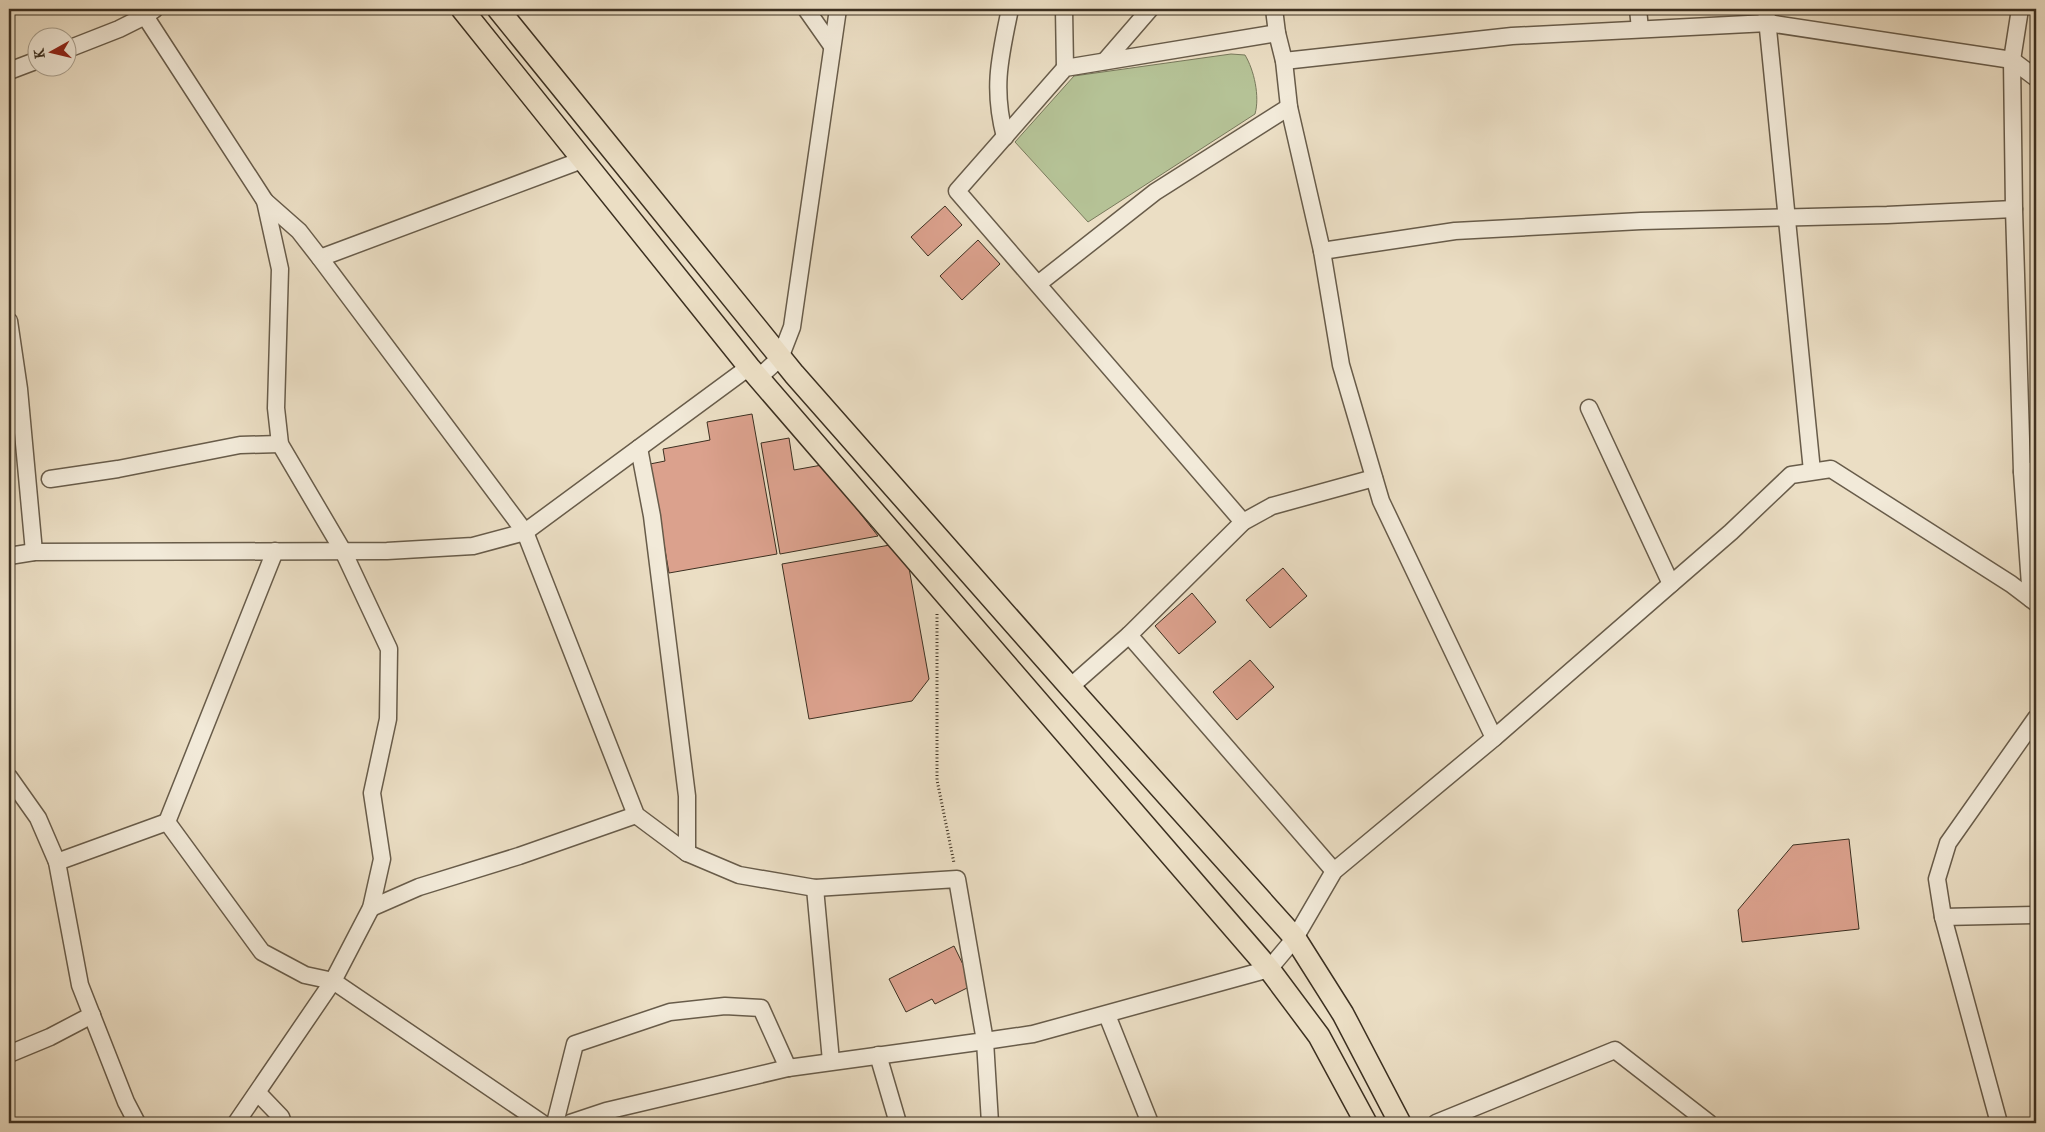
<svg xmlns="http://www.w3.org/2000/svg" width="2045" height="1132" font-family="'IM FELL Great Primer',serif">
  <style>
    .green { fill: #b5c296; stroke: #78795c }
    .building { fill: #dba18d; stroke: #3c3021 }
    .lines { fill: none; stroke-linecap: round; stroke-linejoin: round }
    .minor-casing { stroke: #685c4a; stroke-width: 19 }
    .major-casing { stroke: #3c3021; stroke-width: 24 }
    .path { stroke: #3c3021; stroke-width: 3; stroke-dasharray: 1 2.5; stroke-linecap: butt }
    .minor { stroke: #f2ead9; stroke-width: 16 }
    .major { stroke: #ebdec4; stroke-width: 21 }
  </style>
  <rect width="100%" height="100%" fill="#ebdec4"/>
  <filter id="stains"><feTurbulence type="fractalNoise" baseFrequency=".004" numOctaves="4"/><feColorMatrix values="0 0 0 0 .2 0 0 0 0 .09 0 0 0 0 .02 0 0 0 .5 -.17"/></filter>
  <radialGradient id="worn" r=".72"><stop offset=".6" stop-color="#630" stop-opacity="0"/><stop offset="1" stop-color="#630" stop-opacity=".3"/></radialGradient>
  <path class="green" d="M 1231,54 L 1245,55 C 1254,70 1260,96 1255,114 L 1088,222 L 1015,142 L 1074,76 Z"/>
  <g class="building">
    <polygon points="945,206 962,225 928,256 911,237"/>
    <polygon points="978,240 1000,264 962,300 940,276"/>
    <polygon points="752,414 777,554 669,573 650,464 665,461 663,449 710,440 707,422"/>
    <polygon points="789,438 794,470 822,465 878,536 780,554 761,443"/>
    <polygon points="890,545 909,568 929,679 912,701 809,719 782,564"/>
    <polygon points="1283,568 1307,596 1270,628 1246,600"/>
    <polygon points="1192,593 1216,622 1179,654 1155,626"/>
    <polygon points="1250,660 1274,687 1237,720 1213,692"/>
    <polygon points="1849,839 1859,929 1742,942 1738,910 1793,845"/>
    <polygon points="954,946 973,985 935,1004 932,999 906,1012 889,979"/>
  </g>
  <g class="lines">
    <defs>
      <g id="minor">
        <polyline points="155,9 145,16 265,201 280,269 276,408 280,444 343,551 389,649 388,719 372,793 382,859 371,908 333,981 236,1123"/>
        <polyline points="806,9 832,46"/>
        <polyline points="1064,9 1065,68"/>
        <polyline points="1274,9 1277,33 1284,61 1289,107 1322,251 1341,365 1381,501 1494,738"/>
        <polyline points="1638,9 1640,29"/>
        <polyline points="1766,9 1812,471"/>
        <polyline points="2020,9 2012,60 2014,209 2022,472 2036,471"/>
        <polyline points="68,49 119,29 145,16"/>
        <polyline points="1105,61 1150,9"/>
        <polyline points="1284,61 1512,36 1768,23 2012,60 2036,78"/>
        <polyline points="9,71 38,60"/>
        <path d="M 1005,137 C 992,88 1000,57 1010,9"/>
        <polyline points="265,201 299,231 320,258 525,532 636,815 687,853 739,875 815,888 957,879 985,1041 788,1068 606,1111 570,1123"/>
        <polyline points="1322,251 1455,231 1641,221 1887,215 2014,209"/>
        <polyline points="320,258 582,160"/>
        <polyline points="1038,284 1155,192 1289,107"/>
        <polyline points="9,321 19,389 34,552"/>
        <polyline points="758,378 780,358 792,327 838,9"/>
        <polyline points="1589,408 1671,584"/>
        <polyline points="639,448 652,516 687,796 687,853"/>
        <polyline points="2022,472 2031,599"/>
        <polyline points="50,479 118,469 240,445 280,444"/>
        <polyline points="1243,522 957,191 1065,68 1277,33"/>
        <polyline points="9,556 34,552 387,551 473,546 525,532 749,367"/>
        <polyline points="1129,635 1334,871"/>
        <polyline points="1070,687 1129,635 1243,522 1272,506 1374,478"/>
        <polyline points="9,777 38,818 57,862 80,985 126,1102 137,1123"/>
        <polyline points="167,822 275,551"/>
        <polyline points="57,862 167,822 262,952 305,975 333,981 542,1123"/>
        <polyline points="815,888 831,1061"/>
        <polyline points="371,908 419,887 519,856 636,815"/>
        <polyline points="1943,917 2036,915"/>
        <polyline points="1107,1015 1150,1123"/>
        <polyline points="9,1054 50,1037 92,1015"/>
        <polyline points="878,1055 898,1123"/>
        <polyline points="258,1093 281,1117 283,1123"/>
        <polyline points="555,1123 575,1044 670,1012 725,1006 761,1008 788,1068"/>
        <polyline points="990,1123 985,1041 1033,1034 1269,969 1295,938 1334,871 1494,738 1671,584 1731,532 1791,475 1831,469 2011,584 2036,603"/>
        <polyline points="1436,1123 1615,1050 1709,1123"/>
        <polyline points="1999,1123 1943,917 1937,879 1948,843 2036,718"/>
      </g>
      <g id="major">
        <polyline points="462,9 749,367 1269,969 1319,1036 1366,1123"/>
        <polyline points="498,9 794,374 1070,687 1295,938 1343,1014 1400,1123"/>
      </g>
    </defs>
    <use href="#minor" class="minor-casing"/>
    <use href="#major" class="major-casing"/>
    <polyline class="path" points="937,614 937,780 954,863"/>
    <use href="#minor" class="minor"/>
    <use href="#major" class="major"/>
  </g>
  <rect width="2045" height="1132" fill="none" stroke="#ebdec4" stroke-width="30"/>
  <rect x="10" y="10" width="2025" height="1112" fill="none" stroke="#3c3021" stroke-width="2.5"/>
  <rect x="15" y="15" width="2015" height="1102" fill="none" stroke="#3c3021"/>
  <g transform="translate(52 52) rotate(262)"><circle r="24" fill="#f2ead9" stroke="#a9a08f"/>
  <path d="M0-4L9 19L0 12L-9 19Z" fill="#8f2418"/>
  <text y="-8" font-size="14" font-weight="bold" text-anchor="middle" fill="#3c3021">K</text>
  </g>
  <rect width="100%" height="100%" filter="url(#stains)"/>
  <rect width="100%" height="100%" fill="url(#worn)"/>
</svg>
